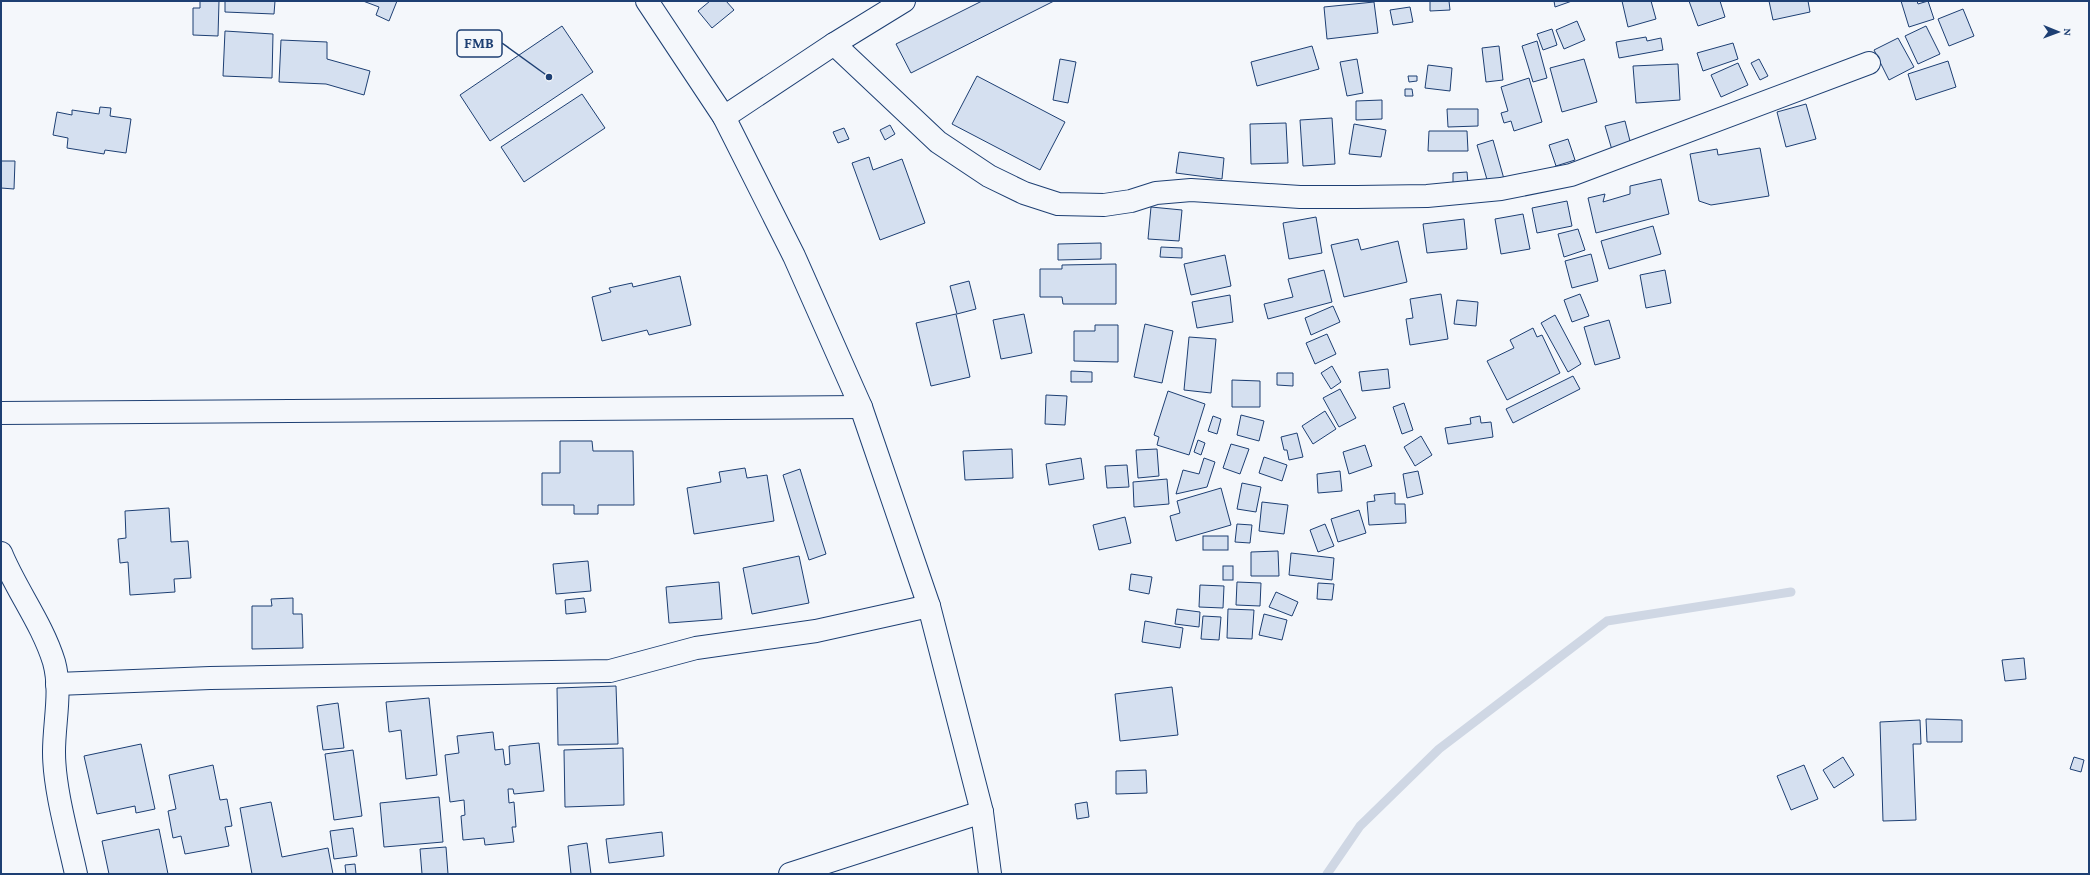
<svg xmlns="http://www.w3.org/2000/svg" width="2090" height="875" font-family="'Crimson Pro',serif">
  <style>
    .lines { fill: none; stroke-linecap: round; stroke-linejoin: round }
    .stream { stroke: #cfd7e4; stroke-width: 9 }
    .building { fill: #d5e0f0; stroke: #1d3f73 }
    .minor-casing { stroke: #1d3f73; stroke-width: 24 }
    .major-casing { stroke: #1d3f73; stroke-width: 24 }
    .minor { stroke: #f4f7fb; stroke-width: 22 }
    .major { stroke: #f4f7fb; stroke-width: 22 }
    .leader { fill: none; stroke: #1d3f73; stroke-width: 1.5 }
    .callout-dot { fill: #1d3f73; stroke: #f4f7fb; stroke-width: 1.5 }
    .callout { fill: #f4f7fb; stroke: #1d3f73; stroke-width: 1.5 }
    .callout-label { font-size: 15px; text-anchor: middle; font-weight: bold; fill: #1d3f73 }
  </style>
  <rect width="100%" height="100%" fill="#f4f7fb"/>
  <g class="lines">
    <polyline class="stream" points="1327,874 1360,826 1439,749 1607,621 1791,592"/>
  </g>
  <g class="building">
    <polygon points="200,1 219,1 218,36 193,35 193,8 200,8"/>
    <polygon points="225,1 275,1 274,14 225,12"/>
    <polygon points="363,1 397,1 389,21 376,15 379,7"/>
    <polygon points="710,1 726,1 734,10 712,28 698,11"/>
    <polygon points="982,1 1054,1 911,73 896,44"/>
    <polygon points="1430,1 1449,1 1450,10 1430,11"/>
    <polygon points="1554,1 1572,1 1555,7"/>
    <polygon points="1622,1 1651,1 1656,19 1628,27"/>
    <polygon points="1689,1 1720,1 1725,17 1698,26"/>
    <polygon points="1769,1 1808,1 1810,12 1773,20"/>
    <polygon points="1901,1 1917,1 1918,4 1928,1 1934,19 1909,27"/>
    <polygon points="1374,2 1378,33 1327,39 1324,7"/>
    <polygon points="1410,7 1413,22 1393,25 1390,10"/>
    <polygon points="1963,9 1974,36 1949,46 1938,19"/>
    <polygon points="1577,21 1585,40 1564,49 1556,30"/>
    <polygon points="562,26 593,72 490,141 460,95"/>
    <polygon points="1926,26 1940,54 1918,64 1905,36"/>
    <polygon points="1552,29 1557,45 1543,50 1537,34"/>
    <polygon points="225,31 273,34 272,78 223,76"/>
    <polygon points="1646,37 1647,41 1661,38 1663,50 1619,58 1616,42"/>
    <polygon points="1898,38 1914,67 1889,80 1874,50"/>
    <polygon points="281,40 327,42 327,59 370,71 364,95 326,84 279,82"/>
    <polygon points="1537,41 1547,78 1533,82 1522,46"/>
    <polygon points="1733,43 1738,59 1703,71 1697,53"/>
    <polygon points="1312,46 1319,69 1257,86 1251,62"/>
    <polygon points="1499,46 1503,80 1486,82 1482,48"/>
    <polygon points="1060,59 1076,62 1068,103 1053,100"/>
    <polygon points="1357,59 1363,93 1347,96 1340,62"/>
    <polygon points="1584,59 1597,102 1562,112 1550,68"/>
    <polygon points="1759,59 1768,76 1760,80 1751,63"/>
    <polygon points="1948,61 1956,87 1916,100 1908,74"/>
    <polygon points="1738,63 1748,85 1721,97 1711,75"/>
    <polygon points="1678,64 1680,100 1636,103 1633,66"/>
    <polygon points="1428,65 1452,68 1450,91 1425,88"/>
    <polygon points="977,76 1065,122 1040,170 952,124"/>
    <polygon points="1408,76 1417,76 1417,81 1409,82"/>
    <polygon points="1529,78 1542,122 1514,131 1511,121 1504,123 1501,113 1508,111 1501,87"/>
    <polygon points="1405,89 1412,89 1413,96 1405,96"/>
    <polygon points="582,94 605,128 524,182 501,147"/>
    <polygon points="1382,100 1382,119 1356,120 1356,101"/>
    <polygon points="1806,104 1816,139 1786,147 1777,112"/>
    <polygon points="100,107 111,108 110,116 131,119 126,153 105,150 104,154 67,148 68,138 53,135 57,112 72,115 72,110 99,114"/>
    <polygon points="1447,109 1478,109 1478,126 1448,127"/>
    <polygon points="1332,118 1335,164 1303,166 1300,120"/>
    <polygon points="1625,121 1631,145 1612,150 1605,126"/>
    <polygon points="1286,123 1288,163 1251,164 1250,124"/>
    <polygon points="1354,124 1386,130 1381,157 1349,154"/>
    <polygon points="890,125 895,134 885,140 880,130"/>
    <polygon points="844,128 849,139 838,143 833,132"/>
    <polygon points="1429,131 1467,131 1468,151 1428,151"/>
    <polygon points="1568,139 1575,160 1556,166 1549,145"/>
    <polygon points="1493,140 1504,179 1488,183 1477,145"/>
    <polygon points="1760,148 1769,196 1711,205 1699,201 1690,154 1717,149 1718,155"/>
    <polygon points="1179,152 1224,158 1222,179 1176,173"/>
    <polygon points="869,157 873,170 902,159 925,223 880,240 852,163"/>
    <polygon points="1,161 15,161 14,189 1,188"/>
    <polygon points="1467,172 1468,184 1453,185 1453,173"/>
    <polygon points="1661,179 1669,214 1596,233 1588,198 1605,194 1603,202 1630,194 1630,186"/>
    <polygon points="1567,201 1572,226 1537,233 1532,208"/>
    <polygon points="1151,207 1182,210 1179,241 1148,239"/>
    <polygon points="1523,214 1530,249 1501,254 1495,219"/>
    <polygon points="1316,217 1322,253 1289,259 1283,223"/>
    <polygon points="1464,219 1467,249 1427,253 1423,224"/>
    <polygon points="1653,226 1661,254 1609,269 1601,241"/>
    <polygon points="1578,229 1585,250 1564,257 1558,234"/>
    <polygon points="1358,239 1361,250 1398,241 1407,282 1344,297 1331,245"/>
    <polygon points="1101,243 1101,259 1058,260 1058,244"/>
    <polygon points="1161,247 1182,248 1182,258 1160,257"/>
    <polygon points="1591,254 1598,281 1572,288 1565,261"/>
    <polygon points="1225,255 1231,286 1191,295 1184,264"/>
    <polygon points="1116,264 1116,304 1063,304 1062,297 1040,297 1040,269 1062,269 1062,265"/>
    <polygon points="1324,270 1332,302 1268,319 1264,304 1293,297 1288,279"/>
    <polygon points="1665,270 1671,303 1646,308 1640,275"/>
    <polygon points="680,276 691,325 649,335 647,330 602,341 592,297 611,292 609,288 632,283 633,287"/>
    <polygon points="969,281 976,309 957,314 950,286"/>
    <polygon points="1441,294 1448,339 1410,345 1406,319 1413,318 1410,299"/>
    <polygon points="1580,294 1589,316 1572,322 1564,300"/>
    <polygon points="1230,295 1233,322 1197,328 1192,302"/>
    <polygon points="1457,300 1478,302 1476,326 1454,324"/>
    <polygon points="1333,306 1340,322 1311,335 1305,318"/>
    <polygon points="956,314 970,377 931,386 916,323"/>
    <polygon points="1024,314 1032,353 1001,359 993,320"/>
    <polygon points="1555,315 1581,364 1568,372 1541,323"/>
    <polygon points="1609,320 1620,358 1595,365 1584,327"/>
    <polygon points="1145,324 1173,331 1162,383 1134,377"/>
    <polygon points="1095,325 1118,325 1118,362 1074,361 1074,331 1095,331"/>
    <polygon points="1533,328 1537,337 1542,335 1560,373 1507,400 1487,361 1514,348 1510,340"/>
    <polygon points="1327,334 1336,354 1315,364 1306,343"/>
    <polygon points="1189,337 1216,339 1211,393 1184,390"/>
    <polygon points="1332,366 1341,382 1331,389 1321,373"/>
    <polygon points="1388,369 1390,388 1362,391 1359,372"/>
    <polygon points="1071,371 1092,372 1092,382 1071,382"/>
    <polygon points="1277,373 1293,373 1293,386 1277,385"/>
    <polygon points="1573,376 1580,389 1513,423 1506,409"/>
    <polygon points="1232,380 1260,381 1260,407 1232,407"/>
    <polygon points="1340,389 1356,418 1339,427 1323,398"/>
    <polygon points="1168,391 1205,404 1189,455 1157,445 1159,437 1154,435"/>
    <polygon points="1046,395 1067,396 1065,425 1045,424"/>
    <polygon points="1404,403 1413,430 1402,434 1393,407"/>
    <polygon points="1325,411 1336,429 1313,444 1302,426"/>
    <polygon points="1241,415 1264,421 1259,441 1237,435"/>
    <polygon points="1213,416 1221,419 1217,434 1208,431"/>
    <polygon points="1480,416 1481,423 1491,422 1493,437 1448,444 1445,428 1471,424 1470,418"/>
    <polygon points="1297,433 1303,457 1289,460 1287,450 1284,450 1281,437"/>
    <polygon points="1421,436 1432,455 1415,466 1404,447"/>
    <polygon points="1198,440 1205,443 1201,455 1194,452"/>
    <polygon points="560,441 592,441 593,451 633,451 634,505 598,505 598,514 574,514 574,505 542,505 542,473 560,473"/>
    <polygon points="1231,444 1249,449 1240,474 1223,468"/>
    <polygon points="1365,445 1372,466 1349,474 1343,452"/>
    <polygon points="1012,449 1013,478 965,480 963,451"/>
    <polygon points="1157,449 1159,476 1138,478 1136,450"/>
    <polygon points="1264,457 1287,465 1282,481 1259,473"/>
    <polygon points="1081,458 1084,479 1049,485 1046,464"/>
    <polygon points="1204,458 1215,462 1207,487 1176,494 1183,470 1199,474"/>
    <polygon points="1127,465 1129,487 1107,488 1105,466"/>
    <polygon points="745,468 747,478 767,475 774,521 694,534 687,488 721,482 719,472"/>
    <polygon points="800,469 826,554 809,560 783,475"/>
    <polygon points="1340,471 1342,491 1318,493 1317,474"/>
    <polygon points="1418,471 1423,494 1407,498 1403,474"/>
    <polygon points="1167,479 1169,504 1134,507 1133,482"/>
    <polygon points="1242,483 1261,487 1256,512 1237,509"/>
    <polygon points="1221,488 1231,525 1176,541 1170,516 1180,513 1177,501"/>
    <polygon points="1395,493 1395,504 1405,504 1406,523 1369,525 1367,502 1375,501 1374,495"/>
    <polygon points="1262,502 1288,505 1284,534 1259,531"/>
    <polygon points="169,508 171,542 188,541 191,578 174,579 175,592 130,595 128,562 120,563 118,539 126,538 125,511"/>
    <polygon points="1359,510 1366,533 1338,542 1331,519"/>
    <polygon points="1125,517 1131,543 1099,550 1093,525"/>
    <polygon points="1237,524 1252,525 1250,543 1235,542"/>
    <polygon points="1325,524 1334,546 1318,552 1310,530"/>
    <rect x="1203" y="536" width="25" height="14"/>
    <polygon points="1278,551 1279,576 1251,576 1251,552"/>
    <polygon points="1291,553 1334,558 1332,580 1289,575"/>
    <polygon points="799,556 809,603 752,614 743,568"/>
    <polygon points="588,561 591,591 556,594 553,564"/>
    <rect x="1223" y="566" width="10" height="14"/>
    <polygon points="1131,574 1152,577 1149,594 1129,590"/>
    <polygon points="719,582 722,619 669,623 666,587"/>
    <polygon points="1237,582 1261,583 1260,606 1236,605"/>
    <polygon points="1318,583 1334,584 1332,600 1317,599"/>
    <polygon points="1200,585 1224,586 1223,608 1199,607"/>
    <polygon points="1276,592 1298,602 1292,616 1269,607"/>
    <polygon points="293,598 293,614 302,614 303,648 252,649 252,606 272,606 271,599"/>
    <polygon points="584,598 586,612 566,614 565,600"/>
    <polygon points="1177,609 1200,612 1199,627 1175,624"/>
    <polygon points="1228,609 1254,610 1252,639 1227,638"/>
    <polygon points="1264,614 1287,620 1282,640 1259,635"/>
    <polygon points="1203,616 1221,617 1219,640 1201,639"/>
    <polygon points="1145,621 1183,628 1180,648 1142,642"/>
    <polygon points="2024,658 2026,679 2005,681 2002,660"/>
    <polygon points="616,686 618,744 558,745 557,688"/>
    <polygon points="1172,687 1178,735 1120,741 1115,694"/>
    <polygon points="429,698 437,775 406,779 401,730 389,732 386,702"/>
    <polygon points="338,703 344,748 323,750 317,706"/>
    <polygon points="1926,719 1962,720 1962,742 1927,742"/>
    <polygon points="1920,720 1921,744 1913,744 1916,820 1883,821 1880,722"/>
    <polygon points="493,732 495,750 503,749 505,765 510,764 509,746 539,743 544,791 514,794 513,789 508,789 509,803 514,802 516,827 512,827 514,842 485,845 484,838 463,840 461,816 465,815 464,800 450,802 445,755 459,753 457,736"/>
    <polygon points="141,744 155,809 136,813 135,806 97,814 84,756"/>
    <polygon points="623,748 624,805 565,807 564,750"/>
    <polygon points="353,750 362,816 334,820 325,754"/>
    <polygon points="1843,757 1854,775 1834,788 1823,770"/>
    <polygon points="2074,757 2084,760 2081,772 2070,769"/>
    <polygon points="213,765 220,800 227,799 232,826 225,827 229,846 185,854 181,836 173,838 168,811 176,809 169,775"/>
    <polygon points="1804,765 1818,799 1791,810 1777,776"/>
    <polygon points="1146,770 1147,793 1116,794 1116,771"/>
    <polygon points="439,797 443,842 384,847 380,803"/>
    <polygon points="271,802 282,857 328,848 333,874 252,874 240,808"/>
    <polygon points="1087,802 1089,817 1077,819 1075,804"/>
    <polygon points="353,828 357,856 334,859 330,831"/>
    <polygon points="159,829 168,874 109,874 102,841"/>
    <polygon points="662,832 664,856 609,863 606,839"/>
    <polygon points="587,843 591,874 571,874 568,846"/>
    <polygon points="446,847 448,874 422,874 420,849"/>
    <polygon points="355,864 356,874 346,874 345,865"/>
  </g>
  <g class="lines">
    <defs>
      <g id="minor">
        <polyline points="834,44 938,142 989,176 1024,193 1058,204 1104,205 1131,201 1156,193 1191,190 1300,197 1357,197 1427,196 1501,189 1571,175 1869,63"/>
        <polyline points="724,117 834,44 904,1"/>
        <polyline points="1,413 861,407"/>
        <path d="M 1,553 C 16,590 42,623 54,662 C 62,691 54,722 54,752 C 54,789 68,837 76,874"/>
        <polyline points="57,684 210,678 610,671 696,648 816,631 929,606"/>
        <polyline points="790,874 982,812"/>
      </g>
      <polyline id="major" points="647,1 724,117 794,256 861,407 929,606 982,812 990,874"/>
    </defs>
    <use href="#minor" class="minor-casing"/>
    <use href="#major" class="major-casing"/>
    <use href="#minor" class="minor"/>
    <use href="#major" class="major"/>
  </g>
  <path class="leader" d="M549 77L502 43"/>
  <circle class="callout-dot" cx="549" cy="77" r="4"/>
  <rect class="callout" x="457" y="30" width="45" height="27" rx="4"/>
  <g class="callout-label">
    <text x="479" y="48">FMB</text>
  </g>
  <rect width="2090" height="875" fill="none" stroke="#1d3f73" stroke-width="4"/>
  <g transform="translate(2058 32) rotate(91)" stroke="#f4f7fb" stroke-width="3" paint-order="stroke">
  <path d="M0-3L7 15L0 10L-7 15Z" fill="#1d3f73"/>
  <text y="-6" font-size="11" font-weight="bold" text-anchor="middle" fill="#1d3f73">N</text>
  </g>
</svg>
